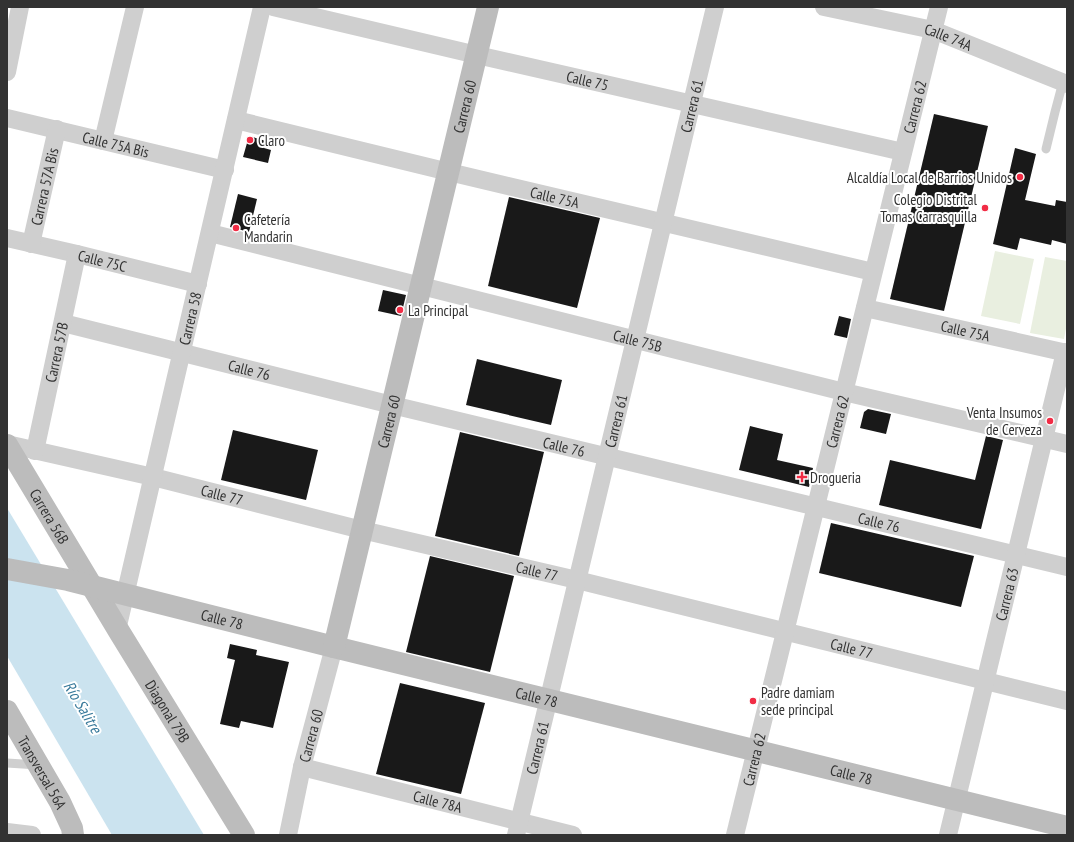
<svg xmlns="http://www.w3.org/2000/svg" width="1074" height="842" font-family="'PT Sans Narrow',sans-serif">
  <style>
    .green { fill: #e9efe0 }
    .water { fill: #cbe3ef }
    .building { fill: #191919 }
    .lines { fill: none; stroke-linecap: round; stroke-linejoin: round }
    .lane { stroke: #cfcfcf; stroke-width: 9 }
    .street { stroke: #cfcfcf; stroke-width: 18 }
    .secondary { stroke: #bcbcbc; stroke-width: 22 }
    .poi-dot { fill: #f12c45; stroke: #fff; stroke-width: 1.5 }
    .labels { text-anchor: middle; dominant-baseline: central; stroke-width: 4; stroke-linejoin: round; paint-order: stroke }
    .street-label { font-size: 15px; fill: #323232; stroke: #fff }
    .poi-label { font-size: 15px; fill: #323232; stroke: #fff; text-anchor: start }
    .water-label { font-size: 16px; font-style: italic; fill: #397a9b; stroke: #fff }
  </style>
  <rect width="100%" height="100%" fill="#fff"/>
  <g class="green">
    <polygon points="995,251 1034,259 1020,324 981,316"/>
    <polygon points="1045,257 1067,261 1067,323 1064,339 1030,333"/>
  </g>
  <polygon class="water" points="7,508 204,835 112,835 7,656"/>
  <g class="building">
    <polygon points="934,114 988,126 944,311 890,299"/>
    <polygon points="249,136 266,141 264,148 271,150 268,163 243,157"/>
    <polygon points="1015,148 1036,154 1025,200 1055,206 1056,200 1067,202 1067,244 1052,240 1051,245 1020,238 1017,250 993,244"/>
    <polygon points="238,194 257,199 249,232 230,227"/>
    <polygon points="509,197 600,218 577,308 488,286"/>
    <polygon points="383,290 406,295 401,316 378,311"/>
    <polygon points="839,316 851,319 847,338 834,335"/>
    <polygon points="477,359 562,380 551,425 466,405"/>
    <polygon points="868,409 891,414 886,434 860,428 864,412"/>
    <polygon points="750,426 783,434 777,460 813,468 809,487 739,470"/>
    <polygon points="233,430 318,450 306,500 221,480"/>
    <polygon points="460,432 544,452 519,556 435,536"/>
    <polygon points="986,436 1003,440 981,529 879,505 890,460 975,480"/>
    <polygon points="831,523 974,556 961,607 819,573"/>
    <polygon points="430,556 514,576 490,672 406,652"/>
    <polygon points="230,644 257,650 256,655 289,662 273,728 241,721 239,728 220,724 235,660 227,658"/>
    <polygon points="400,683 485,703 461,794 376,774"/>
  </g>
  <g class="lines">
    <g class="lane">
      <polyline points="1046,149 1055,112 1063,82"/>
      <polyline points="7,763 38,765"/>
    </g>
    <g class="street">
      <path id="s1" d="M 273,7 L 477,55 L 903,152"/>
      <path id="s2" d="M 824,7 L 933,30 L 1067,84"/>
      <polyline points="7,72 20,7"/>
      <path id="s3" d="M 7,118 L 225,170"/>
      <path id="s4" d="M 236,120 L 449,172 L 873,272"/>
      <polyline points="103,141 135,7"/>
      <path id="s5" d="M 210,233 L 844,392 L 1067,444"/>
      <path id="s6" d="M 7,238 L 77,254 L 198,284"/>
      <path id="s7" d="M 31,244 L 57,129"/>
      <path id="s8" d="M 865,308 L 1067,353"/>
      <path id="s9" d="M 63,323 L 392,405 L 1067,567"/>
      <path id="s10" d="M 7,444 L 153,477 L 362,530 L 577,580 L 1067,701"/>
      <path id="s11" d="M 35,451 L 77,254"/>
      <path id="s12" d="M 117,630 L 262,7"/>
      <path id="s13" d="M 302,767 L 573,835"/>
      <polyline points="7,832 32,835"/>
      <path id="s14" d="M 288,835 L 302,767 L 334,647"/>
      <path id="s15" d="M 516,835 L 715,7"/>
      <path id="s16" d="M 735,835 L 939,7"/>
      <path id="s17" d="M 948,835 L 1065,352"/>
    </g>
    <g class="secondary">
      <path id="s18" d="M 7,445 L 120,633 L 244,835"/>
      <path id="s19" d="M 7,569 L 68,580 L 334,647 L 1067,827"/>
      <path id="s20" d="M 334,647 L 488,7"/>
      <path id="s21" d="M 7,711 L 60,802 L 72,828 L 73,835"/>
    </g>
  </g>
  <g class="poi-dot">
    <circle cx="250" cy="140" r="4"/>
    <circle cx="1020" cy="177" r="4"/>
    <circle cx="985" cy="208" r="4"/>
    <circle cx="236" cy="228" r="4"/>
    <circle cx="400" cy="310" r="4"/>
    <circle cx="1050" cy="421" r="4"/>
    <path d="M800 471h4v4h4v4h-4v4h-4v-4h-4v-4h4z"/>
    <circle cx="753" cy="701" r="4"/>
  </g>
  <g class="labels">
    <g class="street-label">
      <text stroke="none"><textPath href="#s2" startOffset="128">Calle 74A</textPath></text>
      <text stroke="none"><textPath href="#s1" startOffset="323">Calle 75</textPath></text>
      <text stroke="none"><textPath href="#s20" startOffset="556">Carrera 60</textPath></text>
      <text stroke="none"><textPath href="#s15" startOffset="750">Carrera 61</textPath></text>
      <text stroke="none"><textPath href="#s16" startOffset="750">Carrera 62</textPath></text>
      <text stroke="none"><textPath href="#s3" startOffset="112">Calle 75A Bis</textPath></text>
      <text stroke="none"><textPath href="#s7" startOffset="59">Carrera 57A Bis</textPath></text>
      <text stroke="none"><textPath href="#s4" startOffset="328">Calle 75A</textPath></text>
      <text stroke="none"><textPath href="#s6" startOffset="98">Calle 75C</textPath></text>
      <text stroke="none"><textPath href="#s12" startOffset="320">Carrera 58</textPath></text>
      <text stroke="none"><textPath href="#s8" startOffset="103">Calle 75A</textPath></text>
      <text stroke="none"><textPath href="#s5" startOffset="441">Calle 75B</textPath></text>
      <text stroke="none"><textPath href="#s11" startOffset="101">Carrera 57B</textPath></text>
      <text stroke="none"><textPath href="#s9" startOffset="192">Calle 76</textPath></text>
      <text stroke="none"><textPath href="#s20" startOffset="232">Carrera 60</textPath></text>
      <text stroke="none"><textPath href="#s15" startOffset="426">Carrera 61</textPath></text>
      <text stroke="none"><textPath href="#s16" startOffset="426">Carrera 62</textPath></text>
      <text stroke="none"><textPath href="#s9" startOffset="516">Calle 76</textPath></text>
      <text stroke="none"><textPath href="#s10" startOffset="221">Calle 77</textPath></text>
      <text stroke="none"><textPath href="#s18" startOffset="83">Carrera 56B</textPath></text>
      <text stroke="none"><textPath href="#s9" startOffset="840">Calle 76</textPath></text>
      <text stroke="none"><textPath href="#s10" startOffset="545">Calle 77</textPath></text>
      <text stroke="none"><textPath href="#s17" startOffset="248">Carrera 63</textPath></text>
      <text stroke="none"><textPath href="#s19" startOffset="221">Calle 78</textPath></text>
      <text stroke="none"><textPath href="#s10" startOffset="869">Calle 77</textPath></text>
      <text stroke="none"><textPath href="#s19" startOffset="545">Calle 78</textPath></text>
      <text stroke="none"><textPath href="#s18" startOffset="311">Diagonal 79B</textPath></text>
      <text stroke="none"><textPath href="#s14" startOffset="102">Carrera 60</textPath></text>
      <text stroke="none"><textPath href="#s15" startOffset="90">Carrera 61</textPath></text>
      <text stroke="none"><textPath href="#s16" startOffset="78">Carrera 62</textPath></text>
      <text stroke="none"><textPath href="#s21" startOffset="71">Transversal 56A</textPath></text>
      <text stroke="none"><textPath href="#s19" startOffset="869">Calle 78</textPath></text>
      <text stroke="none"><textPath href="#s13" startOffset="140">Calle 78A</textPath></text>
    </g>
    <g class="poi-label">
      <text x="258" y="140">Claro</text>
      <text x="1012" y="177" text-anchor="end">Alcaldía Local de Barrios Unidos</text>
      <text x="977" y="199" text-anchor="end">Colegio Distrital<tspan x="977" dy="17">Tomas Carrasquilla</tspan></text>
      <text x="244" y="219">Cafetería<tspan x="244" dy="17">Mandarin</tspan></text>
      <text x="408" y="310">La Principal</text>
      <text x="1042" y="412" text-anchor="end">Venta Insumos<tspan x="1042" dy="17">de Cerveza</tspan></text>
      <text x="810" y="477">Drogueria</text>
      <text x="761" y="692">Padre damiam<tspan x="761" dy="17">sede principal</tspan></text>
    </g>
    <g class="water-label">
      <text transform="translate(83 707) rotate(59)">Río Salitre</text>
    </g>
  </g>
  <rect width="1074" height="842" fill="none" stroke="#323232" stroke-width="16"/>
</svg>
